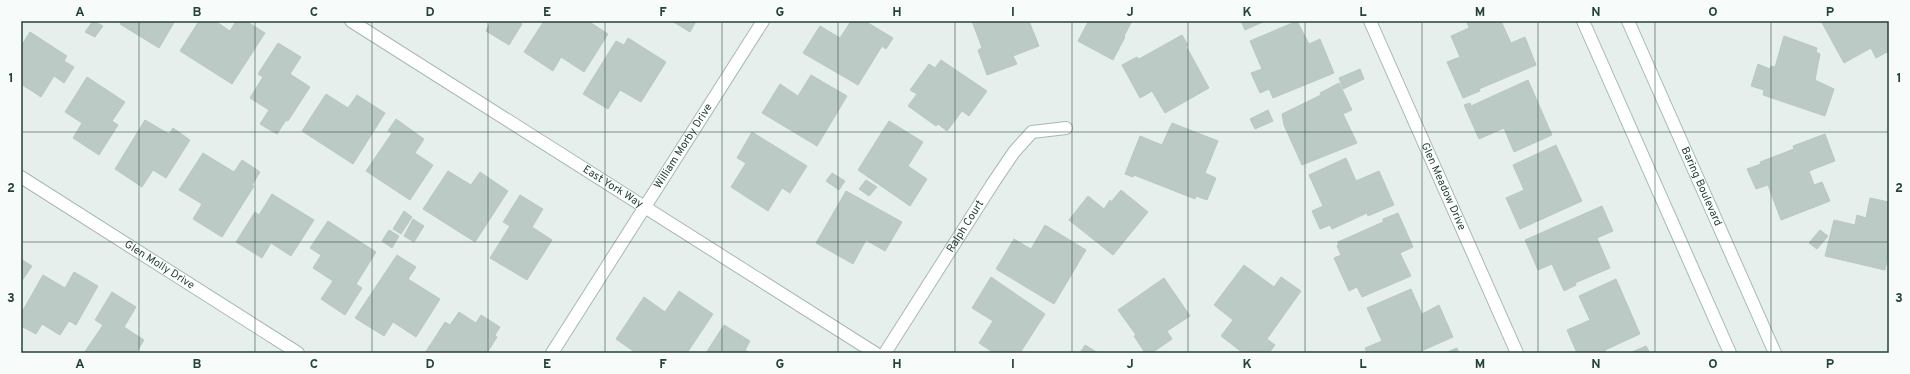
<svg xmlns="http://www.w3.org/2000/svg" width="1910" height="374" font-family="Overpass,sans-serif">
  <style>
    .building { fill: #bbcac4; stroke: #b8c9c2 }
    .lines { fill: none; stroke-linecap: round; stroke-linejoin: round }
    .minor-casing { stroke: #a8b8b2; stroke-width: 14 }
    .secondary-casing { stroke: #a4bbb3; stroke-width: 14 }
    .minor { stroke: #fff; stroke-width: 12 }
    .secondary { stroke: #fff; stroke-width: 12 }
    .grid { fill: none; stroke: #24423a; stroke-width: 1; stroke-opacity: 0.55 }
    .labels { text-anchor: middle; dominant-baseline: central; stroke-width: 4; stroke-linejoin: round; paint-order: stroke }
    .street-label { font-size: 11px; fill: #24423a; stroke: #f7fbf9 }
    .neatline { fill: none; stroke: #24423a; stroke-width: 1.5 }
    .grid-label { font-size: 13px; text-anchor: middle; font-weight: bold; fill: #24423a }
  </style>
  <rect width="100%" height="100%" fill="#e6efeb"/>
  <g class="building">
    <polygon points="93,21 103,26 95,37 85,32"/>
    <polygon points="122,21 175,21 159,48 120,24"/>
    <polygon points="199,21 215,21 230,31 236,21 246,21 265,33 232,84 180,51"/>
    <polygon points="491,21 518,21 522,24 509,45 486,31"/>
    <polygon points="544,21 588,21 608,34 584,72 561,57 553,71 524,52"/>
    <polygon points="672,21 696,21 690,32"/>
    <polygon points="851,21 865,21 893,38 886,49 882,46 858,85 803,53 820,26 840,38"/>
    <polygon points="972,21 1029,21 1039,46 1013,56 1017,64 987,75 978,50 982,48"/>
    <polygon points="1087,21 1132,21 1124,36 1125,37 1113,60 1078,41 1088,22"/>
    <polygon points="1241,21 1265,21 1245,30"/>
    <polygon points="1297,21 1309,44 1320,39 1334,73 1273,98 1269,89 1260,93 1251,73 1262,69 1250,41"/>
    <polygon points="1470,21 1501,21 1511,43 1525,37 1536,65 1479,89 1480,91 1463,98 1447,62 1460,57 1451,36 1469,28 1467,22"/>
    <polygon points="1821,21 1889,21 1889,51 1876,58 1871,48 1844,63"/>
    <polygon points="30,32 67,56 64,61 74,67 64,83 54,76 41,97 21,84 21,46"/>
    <polygon points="1182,35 1188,45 1186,46 1209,88 1165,113 1152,91 1140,98 1122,65 1137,57 1139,59"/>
    <polygon points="1784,36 1817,48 1816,52 1820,54 1815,80 1834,89 1825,116 1763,95 1764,90 1751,86 1758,64 1770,69 1771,66 1775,67"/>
    <polygon points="628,38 666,62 641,102 620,90 608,109 583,94 616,41 624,45"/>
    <polygon points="278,43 301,57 290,74 310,87 288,121 286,120 277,134 260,124 269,110 250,98 263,77 258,74"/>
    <polygon points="941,60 987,91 969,116 962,111 947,131 938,124 936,126 908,106 917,94 910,90 929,64 935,68"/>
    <polygon points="1360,69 1364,79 1343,89 1339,78"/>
    <polygon points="811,75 847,96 817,146 762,113 780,84 798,96"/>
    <polygon points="87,77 125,102 112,121 118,125 99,155 73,138 82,123 65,112"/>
    <polygon points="1528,80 1552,135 1514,152 1504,128 1479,139 1464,105 1470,103 1471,106"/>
    <polygon points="1339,83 1352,110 1343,114 1357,143 1302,165 1284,125 1282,114 1321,95 1320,93"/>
    <polygon points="326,94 348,108 357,95 385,113 353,164 302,131"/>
    <polygon points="1268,110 1273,121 1255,129 1250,119"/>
    <polygon points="396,119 424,139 415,153 433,165 410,200 366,171 392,133 388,131"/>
    <polygon points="145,120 169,134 173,128 190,140 166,178 153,170 142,187 115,169"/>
    <polygon points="889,121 923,142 908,166 927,179 910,206 858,170"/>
    <polygon points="1172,123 1218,141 1205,173 1216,178 1207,200 1196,196 1195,199 1134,175 1133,177 1125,174 1140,136 1162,145"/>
    <polygon points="752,132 807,166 790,193 782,188 768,211 731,187 746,163 737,158"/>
    <polygon points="1825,134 1835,161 1809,171 1814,185 1822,182 1830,201 1781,220 1768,185 1756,189 1747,169 1761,164 1760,162 1794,149 1793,146"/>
    <polygon points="1556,145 1582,201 1520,229 1506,198 1524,190 1513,165"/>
    <polygon points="203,153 234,172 242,160 260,172 252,185 254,186 222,237 193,219 202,204 179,190"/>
    <polygon points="1346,158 1356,181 1379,171 1394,205 1368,216 1367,213 1332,229 1330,225 1320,229 1312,211 1323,206 1309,175"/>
    <polygon points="448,171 471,185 480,172 508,191 475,242 423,209"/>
    <polygon points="832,173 845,181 839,190 826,181"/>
    <polygon points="866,180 877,187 869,196 859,189"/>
    <polygon points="1121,190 1148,212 1113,255 1069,220 1088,196 1104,209 1110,200 1111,202"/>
    <polygon points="846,191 902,222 885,251 866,240 853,264 816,243"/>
    <polygon points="272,194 314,220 291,256 271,243 262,258 236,242 255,212 259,215"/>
    <polygon points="520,195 543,209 532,227 552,240 527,280 490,258 510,226 503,222"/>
    <polygon points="1870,198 1889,202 1889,253 1885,270 1825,256 1834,220 1855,225 1857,215 1866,218"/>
    <polygon points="1602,206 1613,231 1597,238 1610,268 1575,283 1576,285 1564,291 1552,264 1538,270 1525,240"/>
    <polygon points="404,211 412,217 401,234 393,229"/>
    <polygon points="1398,213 1413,247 1400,253 1411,276 1362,297 1357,287 1349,291 1334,258 1341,255 1337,246 1338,245 1338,242 1383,222 1383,219"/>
    <polygon points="413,219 424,226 414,242 404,236"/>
    <polygon points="328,221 376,252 356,284 362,288 345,315 321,299 333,281 313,268 321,255 310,248"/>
    <polygon points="1045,225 1086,250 1054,304 996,269 1014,239 1031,249"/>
    <polygon points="389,230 399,236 392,248 382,241"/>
    <polygon points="1820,230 1828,236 1817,249 1809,243"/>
    <polygon points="397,255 416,267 408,279 440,299 416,337 393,322 384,336 355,318"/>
    <polygon points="21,259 32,266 21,282"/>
    <polygon points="1244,265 1274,287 1281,277 1301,291 1267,339 1275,345 1269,353 1243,353 1221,336 1233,320 1214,305"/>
    <polygon points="74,272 98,286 76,325 69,321 60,335 42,324 36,334 21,326 21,317 23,313 22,312 43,275 65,288"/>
    <polygon points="991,277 1045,314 1020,353 994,353 979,343 993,321 972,308"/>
    <polygon points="1164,278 1190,316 1167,331 1172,339 1152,353 1145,353 1134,336 1136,335 1118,310"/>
    <polygon points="1616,279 1640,334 1605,350 1605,352 1602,353 1577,353 1567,330 1590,320 1579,296"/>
    <polygon points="1411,289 1422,314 1439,305 1453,337 1417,353 1367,353 1365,348 1382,341 1367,308"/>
    <polygon points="679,291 713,314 687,353 636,353 616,339 644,297 665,312"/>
    <polygon points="112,292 136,307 124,327 144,340 136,353 84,353 103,325 95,320"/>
    <polygon points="459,312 476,323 481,315 500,327 495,335 497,337 487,353 425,353 445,322 450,325"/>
    <polygon points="724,325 750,341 745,350 750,353 706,353"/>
    <polygon points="1085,345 1098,353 1080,353"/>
    <polygon points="1646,346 1650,353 1630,353"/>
    <polygon points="1457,348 1459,353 1445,353 1452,350"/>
  </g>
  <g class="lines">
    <defs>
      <g id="minor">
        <path id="s1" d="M 351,21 L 875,353"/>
        <path id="s2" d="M 1370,21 L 1517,353"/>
        <path id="s3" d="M 21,177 L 298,353"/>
        <path id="s4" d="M 552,353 L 763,21"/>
        <path id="s5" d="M 885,353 L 993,183 L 1014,152 L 1032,132 L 1066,128"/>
      </g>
      <g id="secondary">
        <polyline points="1583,21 1730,353"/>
        <path id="s6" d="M 1628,21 L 1775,353"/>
      </g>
    </defs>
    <use href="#minor" class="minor-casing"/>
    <use href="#secondary" class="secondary-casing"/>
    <use href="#minor" class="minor"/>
    <use href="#secondary" class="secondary"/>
  </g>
  <path class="grid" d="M 139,21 L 139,353M 255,21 L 255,353M 372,21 L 372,353M 488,21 L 488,353M 605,21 L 605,353M 722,21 L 722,353M 838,21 L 838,353M 955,21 L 955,353M 1072,21 L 1072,353M 1188,21 L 1188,353M 1305,21 L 1305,353M 1422,21 L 1422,353M 1538,21 L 1538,353M 1655,21 L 1655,353M 1771,21 L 1771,353M 21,132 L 1889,132M 21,242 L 1889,242"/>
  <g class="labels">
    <g class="street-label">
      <text stroke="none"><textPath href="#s4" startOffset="245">William Morby Drive</textPath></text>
      <text stroke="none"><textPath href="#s1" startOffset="310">East York Way</textPath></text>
      <text stroke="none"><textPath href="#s2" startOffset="181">Glen Meadow Drive</textPath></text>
      <text stroke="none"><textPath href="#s6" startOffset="181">Baring Boulevard</textPath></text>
      <text stroke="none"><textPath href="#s5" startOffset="150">Ralph Court</textPath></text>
      <text stroke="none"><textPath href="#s3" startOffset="164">Glen Molly Drive</textPath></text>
    </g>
  </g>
  <rect width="1910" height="374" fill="none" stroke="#f7fbf9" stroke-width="44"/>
  <rect x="22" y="22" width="1866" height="330" class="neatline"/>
  <g class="grid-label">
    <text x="80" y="16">A</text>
    <text x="197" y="16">B</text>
    <text x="314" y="16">C</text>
    <text x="430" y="16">D</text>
    <text x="547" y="16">E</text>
    <text x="663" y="16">F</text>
    <text x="780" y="16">G</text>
    <text x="897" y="16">H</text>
    <text x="1013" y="16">I</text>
    <text x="1130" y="16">J</text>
    <text x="1247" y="16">K</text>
    <text x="1363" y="16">L</text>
    <text x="1480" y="16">M</text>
    <text x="1596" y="16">N</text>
    <text x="1713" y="16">O</text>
    <text x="1830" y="16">P</text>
    <text x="11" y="82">1</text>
    <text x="1899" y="82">1</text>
    <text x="11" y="192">2</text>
    <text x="1899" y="192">2</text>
    <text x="11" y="302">3</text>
    <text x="1899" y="302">3</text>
    <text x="80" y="368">A</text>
    <text x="197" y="368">B</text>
    <text x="314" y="368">C</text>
    <text x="430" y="368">D</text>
    <text x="547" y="368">E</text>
    <text x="663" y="368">F</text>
    <text x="780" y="368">G</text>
    <text x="897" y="368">H</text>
    <text x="1013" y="368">I</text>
    <text x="1130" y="368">J</text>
    <text x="1247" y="368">K</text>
    <text x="1363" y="368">L</text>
    <text x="1480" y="368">M</text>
    <text x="1596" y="368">N</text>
    <text x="1713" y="368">O</text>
    <text x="1830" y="368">P</text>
  </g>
</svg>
